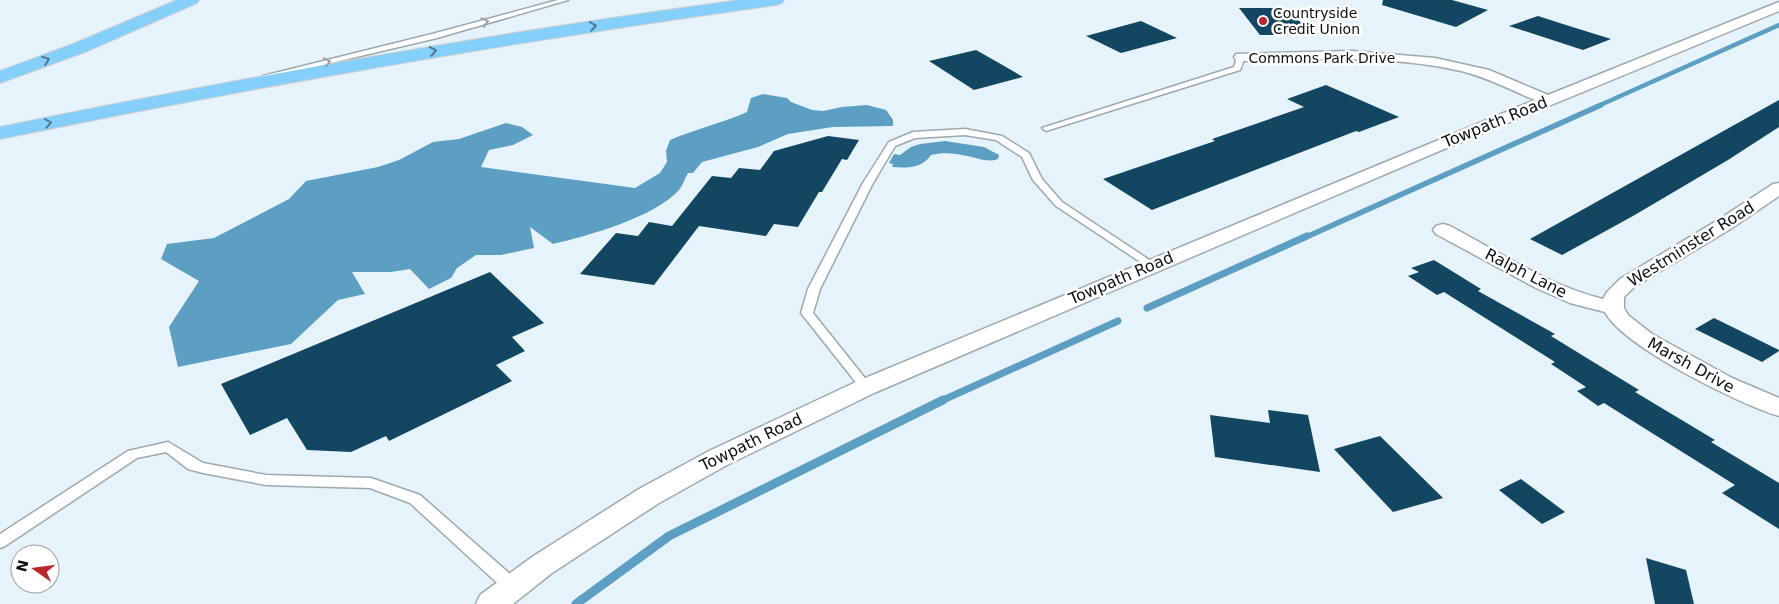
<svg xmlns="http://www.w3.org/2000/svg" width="1779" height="604" font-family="'DejaVu Sans',sans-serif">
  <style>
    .water { fill: #5d9ec3 }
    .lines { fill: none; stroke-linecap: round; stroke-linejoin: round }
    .stream-far3 { stroke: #5d9ec3; stroke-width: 4.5 }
    .stream-far2 { stroke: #5d9ec3; stroke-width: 5.5 }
    .stream-far1 { stroke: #5d9ec3; stroke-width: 7 }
    .stream { stroke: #5d9ec3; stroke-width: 9 }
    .building { fill: #134761 }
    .service-casing { stroke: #9da9b0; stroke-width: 3 }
    .minor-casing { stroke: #9da9b0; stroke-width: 3 }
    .motorway-casing { stroke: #cecfd0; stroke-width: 2 }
    .service { fill: #fff; fill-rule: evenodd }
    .minor { fill: #fff; fill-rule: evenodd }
    .motorway { fill: #84d0fb; fill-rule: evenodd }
    .oneway { stroke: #9e9fa1 }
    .oneway2 { stroke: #4e7a93 }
    .poi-dot { fill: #b9282e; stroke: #fff; stroke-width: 2 }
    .labels { text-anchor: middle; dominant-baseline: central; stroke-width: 5; stroke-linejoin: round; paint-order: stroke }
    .far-poi-label { font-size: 14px; fill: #0c1013; stroke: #fff; text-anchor: start }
    .far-street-label { font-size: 14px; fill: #0c1013; stroke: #fff }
    .street-label { font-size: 16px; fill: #0c1013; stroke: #fff }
  </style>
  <rect width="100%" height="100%" fill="#e6f3fb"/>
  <g class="water">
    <path d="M 763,94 L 787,98 L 791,102 L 812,110 L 823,111 L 842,107 L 867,105 L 886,110 L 893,120 L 893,126 L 833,127 L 788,134 L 758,147 L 702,162 L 693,173 L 688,173 C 685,178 683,185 679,190 C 655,217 588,236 553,244 L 530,227 L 534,248 L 501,255 L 476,255 L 457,268 L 451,278 L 429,289 L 410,269 L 391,272 L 352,272 L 365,294 L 338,300 L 291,344 L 178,367 L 169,327 L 199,281 L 161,259 L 167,244 L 214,238 L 289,199 L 306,181 L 378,167 L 399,160 L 433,142 L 459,139 L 506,123 L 522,127 L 533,135 L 513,145 L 489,150 L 481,167 L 635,188 L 660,173 L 667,162 L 666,151 L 670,140 C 696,129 722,123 747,112 L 751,98 Z"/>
    <path d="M 945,141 L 984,147 L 999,155 L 998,159 C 987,163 978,158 967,156 C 955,153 942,152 931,155 C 922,169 905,168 892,167 L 893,164 L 889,163 L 894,154 L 900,155 L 911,147 L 920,144 Z"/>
  </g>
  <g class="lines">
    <polyline class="stream-far3" points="1598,106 1779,25"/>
    <polyline class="stream-far2" points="1304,238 1601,105"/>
    <g class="stream-far1">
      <polyline points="1147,308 1307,236"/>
      <polyline points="941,401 1118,321"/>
    </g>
    <polyline class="stream" points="576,604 669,536 943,400"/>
  </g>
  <g class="building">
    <polygon points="1383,0 1452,0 1488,10 1456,27 1382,5"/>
    <polygon points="1239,8 1288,8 1312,35 1260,35"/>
    <polygon points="1538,16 1566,25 1611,39 1583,50 1509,26"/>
    <polygon points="1141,21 1177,38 1121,53 1086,36"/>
    <polygon points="976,50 999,63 1023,77 974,90 929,61"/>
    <polygon points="1326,85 1399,117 1359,132 1356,131 1152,210 1103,179 1215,141 1212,139 1304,107 1287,99"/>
    <polygon points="1779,100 1779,127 1728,160 1633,216 1562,255 1530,239"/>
    <polygon points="828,136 859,140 847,160 842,159 822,192 819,192 798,227 774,224 766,236 699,226 654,285 580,274 616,233 638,236 649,222 672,226 712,176 731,178 739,168 760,170 774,151"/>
    <polygon points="1434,260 1481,289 1478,291 1555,334 1551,336 1639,390 1635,392 1715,440 1711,442 1779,483 1779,529 1722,493 1735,485 1604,403 1598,406 1577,391 1586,387 1551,364 1555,362 1444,292 1437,295 1408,276 1419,272 1411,268"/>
    <polygon points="490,272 544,323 512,337 525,351 496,365 512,381 389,441 386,436 351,452 307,450 287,418 250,435 221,384"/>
    <polygon points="1714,318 1779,350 1779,351 1762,362 1695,329"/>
    <polygon points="1268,410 1308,415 1320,472 1215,457 1210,415 1270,423"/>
    <polygon points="1380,436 1443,498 1393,512 1334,449"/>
    <polygon points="1521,479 1565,512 1542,524 1499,490"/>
    <polygon points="1646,558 1686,570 1694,604 1655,604"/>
  </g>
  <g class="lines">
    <defs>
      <g id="service">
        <polygon points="558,0 568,0 437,38 267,78 263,76 432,34"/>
        <polygon points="1238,55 1245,57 1240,70 1049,130 1046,131 1042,128 1234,67"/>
        <polygon points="965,129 1002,136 1029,153 1042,179 1062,202 1157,265 1156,267 1148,267 1056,206 1033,180 1022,157 996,140 965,135 915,138 895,146 873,183 820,289 813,313 872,387 870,390 862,390 801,313 808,289 863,183 889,142 913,132"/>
        <polygon points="168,442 203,463 266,475 371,478 420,495 519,582 521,587 519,592 513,594 507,592 410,503 370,488 266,485 203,473 188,469 166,452 137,458 5,546 0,548 0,534 128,451"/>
      </g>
      <g id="minor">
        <path d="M 1779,2 L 1779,11 L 1437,152 L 874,393 L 727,465 L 659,503 L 552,573 L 513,604 L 476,604 L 480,595 L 532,557 L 639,489 L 709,451 L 858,381 L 1535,100 C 1511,90 1486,77 1461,71 C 1389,54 1314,60 1241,61 L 1236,60 L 1234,57 L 1236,54 L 1352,51 L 1435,58 L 1489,70 L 1548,95 Z"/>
        <path d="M 1779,183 L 1779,196 L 1732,228 L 1634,287 L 1624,297 L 1624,308 L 1628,315 L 1652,334 L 1732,378 L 1779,398 L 1779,416 C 1741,405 1622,346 1605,312 L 1570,303 L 1536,288 L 1436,234 L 1433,230 L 1436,226 L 1443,224 L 1450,226 C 1499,252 1549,286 1603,299 L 1607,292 L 1620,279 L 1718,220 L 1773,184 Z"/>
      </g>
      <g id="motorway">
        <polygon points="177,0 199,0 197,3 85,52 0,83 0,71 73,44"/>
        <path d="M 740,0 L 784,0 L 782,3 L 776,5 C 516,41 257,86 0,139 L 0,127 C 245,77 492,33 740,0 Z"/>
      </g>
    </defs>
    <use href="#service" class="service-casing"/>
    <use href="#minor" class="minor-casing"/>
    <use href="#motorway" class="motorway-casing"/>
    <use href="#service" class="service"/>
    <use href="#minor" class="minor"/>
    <use href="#motorway" class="motorway"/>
  </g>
  <defs><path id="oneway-chevron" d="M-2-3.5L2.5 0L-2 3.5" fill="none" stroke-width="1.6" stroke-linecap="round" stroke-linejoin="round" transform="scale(1.25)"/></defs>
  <g class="oneway">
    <use href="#oneway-chevron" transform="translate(485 22) rotate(-15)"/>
    <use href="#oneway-chevron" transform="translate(327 62) rotate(-13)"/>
  </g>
  <g class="oneway2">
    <use href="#oneway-chevron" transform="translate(593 26) rotate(-9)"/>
    <use href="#oneway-chevron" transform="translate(433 51) rotate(-10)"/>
    <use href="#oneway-chevron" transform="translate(46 60) rotate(-21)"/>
    <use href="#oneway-chevron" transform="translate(48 123) rotate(-11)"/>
  </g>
  <circle class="poi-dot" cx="1263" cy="21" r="5"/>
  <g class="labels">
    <g class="far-poi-label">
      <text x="1273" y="13">Countryside<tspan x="1273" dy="16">Credit Union</tspan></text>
    </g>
    <g class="far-street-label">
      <text x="1322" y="58">Commons Park Drive</text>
    </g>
    <g class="street-label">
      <text transform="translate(1495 122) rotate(-22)">Towpath Road</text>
      <text transform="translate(1691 244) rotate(-32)">Westminster Road</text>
      <text transform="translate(1526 273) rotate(27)">Ralph Lane</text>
      <text transform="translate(1121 278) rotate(-23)">Towpath Road</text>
      <text transform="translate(1691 365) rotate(29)">Marsh Drive</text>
      <text transform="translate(751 442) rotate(-26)">Towpath Road</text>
    </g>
  </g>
  <g transform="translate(35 569) rotate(284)"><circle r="24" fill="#ffffff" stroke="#9e9fa1"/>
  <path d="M0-4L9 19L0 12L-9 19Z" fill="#b9282e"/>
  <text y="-8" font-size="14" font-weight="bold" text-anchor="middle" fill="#0c1013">N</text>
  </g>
</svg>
